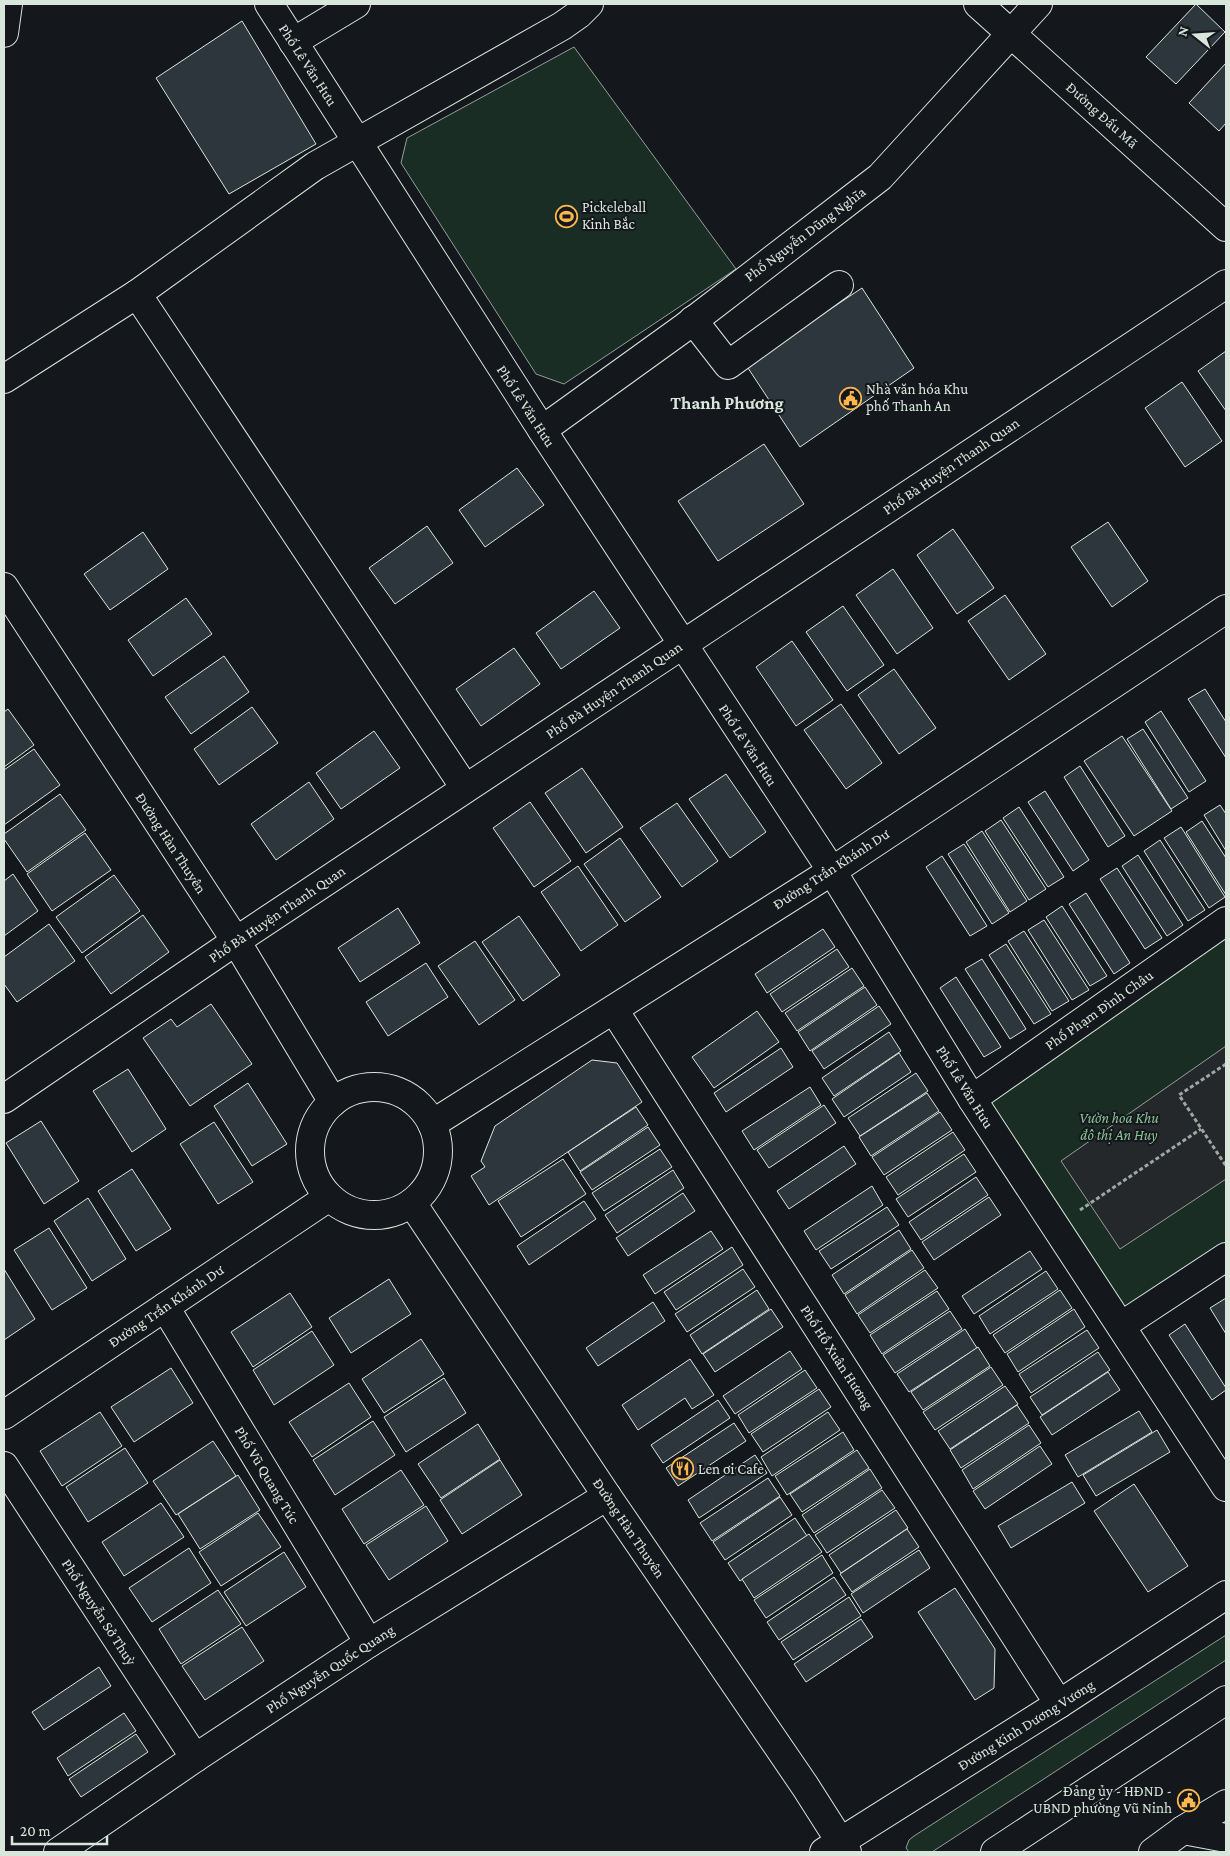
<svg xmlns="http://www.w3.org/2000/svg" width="1230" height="1856" font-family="'Crimson Pro',serif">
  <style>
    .green { fill: #1a2d24; stroke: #939e99 }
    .parking { fill: #24282b; stroke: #939e99 }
    .building { fill: #2c363c; stroke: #d8e6dc }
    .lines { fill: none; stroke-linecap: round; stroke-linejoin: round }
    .minor-casing { stroke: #d8e6dc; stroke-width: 30 }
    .major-casing { stroke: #d8e6dc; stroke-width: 30 }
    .path { stroke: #9da8a2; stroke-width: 3; stroke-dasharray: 4 2.5; stroke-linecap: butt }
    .minor { stroke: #14181c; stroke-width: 28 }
    .major { stroke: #14181c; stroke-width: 28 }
    .labels { text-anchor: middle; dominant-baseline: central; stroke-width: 4; stroke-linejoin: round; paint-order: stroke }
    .street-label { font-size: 15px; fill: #d8e6dc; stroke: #14181c }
    .poi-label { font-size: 15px; fill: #d8e6dc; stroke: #14181c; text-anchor: start }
    .park-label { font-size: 15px; font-style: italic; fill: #8ac095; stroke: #14181c }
    .quarter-label { font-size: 18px; font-weight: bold; fill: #d8e6dc; stroke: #14181c }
  </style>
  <rect width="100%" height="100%" fill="#14181c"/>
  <g class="green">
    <polygon points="574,47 736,269 564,384 536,374 401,163 407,138"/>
    <polygon points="1226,921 1226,1257 1121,1326 972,1099"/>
    <polygon points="1226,1635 1226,1660 932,1852 909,1852 906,1848 909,1840 914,1836"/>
  </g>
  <polygon class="parking" points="1226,1046 1226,1179 1120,1249 1061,1161"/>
  <g class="building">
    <polygon points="1196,4 1225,32 1176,84 1146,57"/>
    <polygon points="242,21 316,144 229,194 156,78"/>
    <polygon points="1226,63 1226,123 1219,131 1189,103"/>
    <polygon points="862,288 914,368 800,447 746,365"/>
    <polygon points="1226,351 1226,411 1198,371"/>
    <polygon points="1182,382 1222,441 1185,467 1145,408"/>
    <polygon points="764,444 804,504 718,561 678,501"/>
    <polygon points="517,468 544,505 485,547 459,510"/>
    <polygon points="1108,522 1148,581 1112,607 1071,547"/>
    <polygon points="427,526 453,563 395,604 369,568"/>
    <polygon points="953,529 994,588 957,614 917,555"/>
    <polygon points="143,532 168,569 110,610 84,574"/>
    <polygon points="893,569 933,628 897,654 856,595"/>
    <polygon points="594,591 620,628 561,669 536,633"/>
    <polygon points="1005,595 1046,654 1009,680 968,621"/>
    <polygon points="186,598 212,634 153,676 128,640"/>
    <polygon points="843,606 884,665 847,691 806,632"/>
    <polygon points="792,641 833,700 796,726 756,667"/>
    <polygon points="514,648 540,684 481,726 456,689"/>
    <polygon points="224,656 249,692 191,734 165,697"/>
    <polygon points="894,669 936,728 899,754 858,695"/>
    <polygon points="1205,689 1226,722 1226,758 1188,699"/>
    <polygon points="841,704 882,763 846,789 804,730"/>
    <polygon points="252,707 278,743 219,785 194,749"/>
    <polygon points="8,709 34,745 4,767 4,712"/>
    <polygon points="1161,711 1206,781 1189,792 1145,722"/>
    <polygon points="1143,729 1188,798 1171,809 1127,739"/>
    <polygon points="374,731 400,768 341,809 316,773"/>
    <polygon points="1122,736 1172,811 1134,836 1084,761"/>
    <polygon points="34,749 60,785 4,825 4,770"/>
    <polygon points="1080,766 1125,836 1108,847 1064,777"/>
    <polygon points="582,768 623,827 586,853 545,793"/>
    <polygon points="726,774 766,832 730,858 689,799"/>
    <polygon points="309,782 334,819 276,860 251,824"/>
    <polygon points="1045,791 1089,860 1073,871 1028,802"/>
    <polygon points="60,794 86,830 27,872 4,839 4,834"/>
    <polygon points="530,802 571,861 534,887 493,828"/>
    <polygon points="677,803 718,861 682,887 640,828"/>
    <polygon points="1220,805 1226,814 1226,851 1204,815"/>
    <polygon points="1019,807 1064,877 1048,887 1003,818"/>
    <polygon points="1001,820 1046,889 1029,900 985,831"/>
    <polygon points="1202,821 1226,858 1226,895 1186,832"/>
    <polygon points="1181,827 1225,897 1209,908 1164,838"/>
    <polygon points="982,831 1027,901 1010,912 966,842"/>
    <polygon points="85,833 111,870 52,911 27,874"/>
    <polygon points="620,838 661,897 625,922 584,864"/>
    <polygon points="1160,840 1205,910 1188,921 1144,851"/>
    <polygon points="964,844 1009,913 992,924 948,854"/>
    <polygon points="1138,855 1183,925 1167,936 1122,866"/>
    <polygon points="942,856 987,926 970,936 926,867"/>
    <polygon points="578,866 618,925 581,951 541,892"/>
    <polygon points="1117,868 1162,938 1145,949 1100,879"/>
    <polygon points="13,874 38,911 4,936 4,881"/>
    <polygon points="114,875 140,911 82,953 56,917"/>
    <polygon points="1086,893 1130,963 1114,974 1069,904"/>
    <polygon points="1062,906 1107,976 1090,986 1046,917"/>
    <polygon points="398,908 420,943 360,982 338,948"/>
    <polygon points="143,915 169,952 111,994 85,957"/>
    <polygon points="519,916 560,975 523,1001 482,942"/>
    <polygon points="1044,920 1089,990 1072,1000 1028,930"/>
    <polygon points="49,924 75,961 17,1002 4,984 4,957"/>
    <polygon points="823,929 835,947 767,993 755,974"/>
    <polygon points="1024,931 1069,1001 1052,1011 1008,941"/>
    <polygon points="475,941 515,1000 479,1025 438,966"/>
    <polygon points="1006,944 1051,1014 1034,1024 989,955"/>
    <polygon points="837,949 849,967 782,1012 770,994"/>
    <polygon points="982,959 1026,1029 1010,1039 965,969"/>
    <polygon points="426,963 448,997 388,1036 366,1002"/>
    <polygon points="852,968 864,986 797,1031 785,1013"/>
    <polygon points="956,977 1001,1047 984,1057 940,988"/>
    <polygon points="865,987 877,1005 810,1051 798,1032"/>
    <polygon points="211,1004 252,1064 190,1106 143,1038 171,1019 177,1027"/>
    <polygon points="879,1006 891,1024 824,1069 812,1051"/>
    <polygon points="757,1011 779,1042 714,1088 692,1057"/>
    <polygon points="889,1032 901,1051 834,1096 822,1078"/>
    <polygon points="781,1048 793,1067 726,1112 714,1093"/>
    <polygon points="899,1053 911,1072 844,1117 832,1099"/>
    <polygon points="592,1060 617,1063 642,1102 489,1205 471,1176 485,1167 481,1161 495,1126"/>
    <polygon points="128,1069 166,1129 132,1152 93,1091"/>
    <polygon points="916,1073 928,1091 860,1136 848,1118"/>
    <polygon points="248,1083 287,1144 252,1166 214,1106"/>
    <polygon points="810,1087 821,1105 754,1150 742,1131"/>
    <polygon points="927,1093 939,1111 871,1156 859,1137"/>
    <polygon points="824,1105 836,1123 769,1168 757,1150"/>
    <polygon points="636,1107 648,1125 580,1171 568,1152"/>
    <polygon points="940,1112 952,1130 884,1175 872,1157"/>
    <polygon points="41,1121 79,1181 44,1204 6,1143"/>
    <polygon points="214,1122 253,1182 218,1204 180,1144"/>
    <polygon points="648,1127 660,1145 592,1190 580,1172"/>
    <polygon points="953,1132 965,1150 898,1195 886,1177"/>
    <polygon points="844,1146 856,1164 789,1209 777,1191"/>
    <polygon points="660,1149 672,1167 604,1211 592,1193"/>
    <polygon points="964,1154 976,1172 908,1217 896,1199"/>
    <polygon points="563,1159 586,1194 521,1237 498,1201"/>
    <polygon points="132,1169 171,1229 136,1251 98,1191"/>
    <polygon points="673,1170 684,1188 617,1233 605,1215"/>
    <polygon points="976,1177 988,1195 921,1240 909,1222"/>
    <polygon points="872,1186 883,1205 816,1250 804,1231"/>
    <polygon points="683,1193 695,1211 628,1256 616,1238"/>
    <polygon points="989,1197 1001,1215 934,1260 922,1242"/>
    <polygon points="88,1198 126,1259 92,1281 54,1221"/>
    <polygon points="584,1201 596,1219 529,1265 517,1246"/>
    <polygon points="887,1207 899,1225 831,1269 819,1251"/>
    <polygon points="49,1228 87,1288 52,1310 14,1250"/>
    <polygon points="899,1230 911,1249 844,1294 832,1275"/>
    <polygon points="711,1231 723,1249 655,1294 643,1275"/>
    <polygon points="732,1247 743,1265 676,1310 664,1292"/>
    <polygon points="912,1250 924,1268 857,1314 845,1295"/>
    <polygon points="1030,1251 1042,1269 974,1314 962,1296"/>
    <polygon points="4,1269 35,1319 4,1340"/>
    <polygon points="743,1269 755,1287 687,1332 675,1314"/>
    <polygon points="925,1270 938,1288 870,1333 858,1315"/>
    <polygon points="1046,1271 1058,1289 990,1334 979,1316"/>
    <polygon points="389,1279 411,1314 351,1353 329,1318"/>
    <polygon points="757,1290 769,1309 702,1354 690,1335"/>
    <polygon points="1060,1290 1072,1308 1005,1353 993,1335"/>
    <polygon points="937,1291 949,1309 882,1354 870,1335"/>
    <polygon points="290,1293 312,1327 253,1367 231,1332"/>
    <polygon points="1226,1298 1226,1334 1210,1308"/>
    <polygon points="653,1302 665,1321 598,1366 586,1348"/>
    <polygon points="771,1309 783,1327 715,1372 703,1354"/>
    <polygon points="1074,1309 1085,1327 1018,1372 1007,1354"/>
    <polygon points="950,1311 962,1329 895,1373 883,1355"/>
    <polygon points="1185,1324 1226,1388 1226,1390 1212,1400 1169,1335"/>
    <polygon points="965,1329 977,1348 909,1392 897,1374"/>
    <polygon points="1087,1330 1099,1348 1031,1393 1019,1374"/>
    <polygon points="312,1331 334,1365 274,1405 253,1370"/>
    <polygon points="421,1339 444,1374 384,1413 362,1379"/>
    <polygon points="978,1347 990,1366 923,1410 911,1392"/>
    <polygon points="790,1351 802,1369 735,1414 723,1396"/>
    <polygon points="1098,1352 1110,1370 1042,1415 1030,1397"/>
    <polygon points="690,1359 714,1395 692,1409 685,1398 638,1430 622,1405"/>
    <polygon points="991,1367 1003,1385 935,1430 923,1412"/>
    <polygon points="171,1368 193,1403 134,1442 111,1407"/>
    <polygon points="805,1370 817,1388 749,1433 738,1415"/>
    <polygon points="1108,1372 1120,1390 1052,1435 1040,1417"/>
    <polygon points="444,1378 466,1413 406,1452 384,1417"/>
    <polygon points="349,1383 371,1417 312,1457 289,1422"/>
    <polygon points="1005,1386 1018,1404 950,1449 938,1431"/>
    <polygon points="819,1389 831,1407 763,1452 751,1434"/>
    <polygon points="718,1400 730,1418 663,1463 651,1445"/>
    <polygon points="1017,1405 1029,1423 961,1468 950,1450"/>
    <polygon points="1139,1411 1152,1432 1078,1477 1065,1455"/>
    <polygon points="100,1412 122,1446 62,1486 40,1451"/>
    <polygon points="828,1412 840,1430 772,1476 761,1457"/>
    <polygon points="373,1421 395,1455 335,1495 313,1460"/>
    <polygon points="734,1423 746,1441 678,1486 666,1468"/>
    <polygon points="478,1424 500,1459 441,1498 418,1464"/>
    <polygon points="1029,1425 1041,1443 973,1489 962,1470"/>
    <polygon points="1157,1430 1170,1452 1096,1496 1083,1475"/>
    <polygon points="843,1432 854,1450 787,1495 775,1476"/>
    <polygon points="213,1441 236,1476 176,1515 153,1481"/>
    <polygon points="1040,1446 1052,1464 985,1509 973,1491"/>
    <polygon points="125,1448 148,1483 88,1522 66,1487"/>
    <polygon points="857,1450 869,1468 802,1512 790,1494"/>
    <polygon points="755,1455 767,1473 699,1518 688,1500"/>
    <polygon points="500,1460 522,1495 462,1534 440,1500"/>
    <polygon points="870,1469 882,1488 814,1533 802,1515"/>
    <polygon points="401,1470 424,1505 364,1544 342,1509"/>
    <polygon points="238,1475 260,1510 200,1549 178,1514"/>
    <polygon points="768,1478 780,1496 712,1541 700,1523"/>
    <polygon points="1072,1482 1085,1503 1011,1548 998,1526"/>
    <polygon points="1134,1484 1188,1566 1148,1592 1094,1511"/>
    <polygon points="882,1490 895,1508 827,1553 815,1535"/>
    <polygon points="780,1497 792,1515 725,1560 713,1542"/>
    <polygon points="161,1503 184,1537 124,1576 102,1542"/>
    <polygon points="426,1506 448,1541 389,1580 366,1545"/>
    <polygon points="896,1510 908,1528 841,1573 829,1555"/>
    <polygon points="258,1513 281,1547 221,1586 199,1552"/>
    <polygon points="795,1518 807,1536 740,1581 728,1563"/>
    <polygon points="907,1529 919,1547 852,1592 840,1574"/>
    <polygon points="809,1534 822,1552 754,1598 742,1579"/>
    <polygon points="189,1548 211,1583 152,1622 129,1588"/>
    <polygon points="919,1550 930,1568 863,1613 851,1594"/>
    <polygon points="284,1552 306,1587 246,1626 224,1592"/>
    <polygon points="822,1555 833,1573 766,1618 754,1600"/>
    <polygon points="834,1577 846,1595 779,1640 767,1622"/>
    <polygon points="955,1588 995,1649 994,1688 975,1700 918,1612"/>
    <polygon points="218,1590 241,1624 181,1664 159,1629"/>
    <polygon points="849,1597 861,1616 793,1660 781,1642"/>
    <polygon points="861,1619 873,1637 806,1682 794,1664"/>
    <polygon points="242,1627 264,1661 205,1700 182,1666"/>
    <polygon points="99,1667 111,1686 44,1730 32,1712"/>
    <polygon points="124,1713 136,1731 68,1776 57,1758"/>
    <polygon points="136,1734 148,1752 81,1797 69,1779"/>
  </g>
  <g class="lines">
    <defs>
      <g id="minor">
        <polyline points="269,4 542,430 832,871 972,1099 1226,1487"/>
        <polyline points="978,4 1226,227"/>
        <polyline points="4,33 8,4"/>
        <polyline points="293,42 356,4"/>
        <polyline points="137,294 465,788"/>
        <polyline points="693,320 728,365 839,285"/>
        <polyline points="4,379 137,294 315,166 562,26 579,14 589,4"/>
        <polyline points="542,430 685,327 880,177 1038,4"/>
        <polyline points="4,587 236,941 333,1102"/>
        <polyline points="614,1010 1059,1704"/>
        <circle cx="374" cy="1151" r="64"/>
        <polyline points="4,1099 236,941 1226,284"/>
        <polyline points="972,1099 1226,921"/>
        <polyline points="432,1124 832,871 1226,609"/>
        <polyline points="412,1203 607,1496 805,1786 847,1852"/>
        <polyline points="165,1307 369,1643"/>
        <polyline points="1121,1326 1226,1257"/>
        <polyline points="4,1415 329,1197"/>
        <polyline points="4,1466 195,1758"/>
        <polyline points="1183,1830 1226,1838"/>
        <polyline points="58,1852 195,1758 369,1643 607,1496"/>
        <polyline points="1153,1852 1183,1830 1226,1804"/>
      </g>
      <g id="major">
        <polyline points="824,1852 1059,1704 1226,1595"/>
        <polyline points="995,1852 1226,1700"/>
      </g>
    </defs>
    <use href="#minor" class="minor-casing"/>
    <use href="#major" class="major-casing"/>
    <g class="path">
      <polyline points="1226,1064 1179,1095 1226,1166"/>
      <polyline points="1080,1210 1201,1129"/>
    </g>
    <use href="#minor" class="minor"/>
    <use href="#major" class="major"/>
  </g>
  <defs>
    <symbol id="stadium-ring" viewBox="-11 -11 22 22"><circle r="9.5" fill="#14181c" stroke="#ffb74d" stroke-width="1.5"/><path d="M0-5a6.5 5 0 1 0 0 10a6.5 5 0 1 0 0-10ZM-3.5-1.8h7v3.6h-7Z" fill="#ffb74d"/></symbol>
    <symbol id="civic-ring" viewBox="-11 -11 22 22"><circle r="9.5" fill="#14181c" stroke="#ffb74d" stroke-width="1.5"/><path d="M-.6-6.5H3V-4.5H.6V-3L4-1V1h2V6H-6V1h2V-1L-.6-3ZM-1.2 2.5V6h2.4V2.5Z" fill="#ffb74d"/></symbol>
    <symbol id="restaurant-ring" viewBox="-11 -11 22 22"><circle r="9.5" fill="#14181c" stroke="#ffb74d" stroke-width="1.5"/><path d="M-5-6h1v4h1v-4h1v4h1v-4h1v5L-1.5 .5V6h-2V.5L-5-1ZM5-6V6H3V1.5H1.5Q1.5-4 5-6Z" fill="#ffb74d"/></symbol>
  </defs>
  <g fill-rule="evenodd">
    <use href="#stadium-ring" x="554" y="204" width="25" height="25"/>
    <use href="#civic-ring" x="838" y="386" width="25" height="25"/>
    <use href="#restaurant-ring" x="670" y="1456" width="25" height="25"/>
    <use href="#civic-ring" x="1176" y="1788" width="25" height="25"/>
  </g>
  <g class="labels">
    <g class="street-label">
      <text transform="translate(308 65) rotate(57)">Phố Lê Văn Hưu</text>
      <text transform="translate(1102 115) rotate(42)">Đường Đấu Mã</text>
      <text transform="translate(805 234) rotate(-37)">Phố Nguyễn Dũng Nghĩa</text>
      <text transform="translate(526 406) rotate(57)">Phố Lê Văn Hưu</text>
      <text transform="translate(951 466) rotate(-34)">Phố Bà Huyện Thanh Quan</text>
      <text transform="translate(614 690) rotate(-34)">Phố Bà Huyện Thanh Quan</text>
      <text transform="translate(748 745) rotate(57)">Phố Lê Văn Hưu</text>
      <text transform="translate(171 843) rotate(57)">Đường Hàn Thuyên</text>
      <text transform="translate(831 869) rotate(-33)">Đường Trần Khánh Dư</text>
      <text transform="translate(277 914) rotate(-34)">Phố Bà Huyện Thanh Quan</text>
      <text transform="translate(1099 1010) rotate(-35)">Phố Phạm Đình Châu</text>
      <text transform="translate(965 1087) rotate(58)">Phố Lê Văn Hưu</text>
      <text transform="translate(166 1306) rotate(-34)">Đường Trần Khánh Dư</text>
      <text transform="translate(837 1357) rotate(57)">Phố Hồ Xuân Hương</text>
      <text transform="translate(267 1475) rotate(59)">Phố Vũ Quang Túc</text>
      <text transform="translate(629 1528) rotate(56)">Đường Hàn Thuyên</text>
      <text transform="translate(99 1612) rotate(57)">Phố Nguyễn Sở Thuỳ</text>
      <text transform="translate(330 1669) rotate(-33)">Phố Nguyễn Quốc Quang</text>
      <text transform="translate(1026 1725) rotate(-32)">Đường Kinh Dương Vương</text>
    </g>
    <g class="poi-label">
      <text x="582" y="207">Pickeleball<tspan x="582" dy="17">Kinh Bắc</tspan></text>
      <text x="866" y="389">Nhà văn hóa Khu<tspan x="866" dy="17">phố Thanh An</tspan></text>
      <text x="698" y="1469">Len ơi Cafe</text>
      <text x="1172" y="1791" text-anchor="end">Đảng ủy - HĐND -<tspan x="1172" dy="17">UBND phường Vũ Ninh</tspan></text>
    </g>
    <g class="park-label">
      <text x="1119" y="1118">Vườn hoa Khu<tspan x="1119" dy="17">đô thị An Huy</tspan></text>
    </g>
    <g class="quarter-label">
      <text x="727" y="403">Thanh Phương</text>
    </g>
  </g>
  <rect width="1230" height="1856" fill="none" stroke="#d8e6dc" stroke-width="10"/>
  <g transform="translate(1195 35) rotate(287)" stroke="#14181c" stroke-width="4" paint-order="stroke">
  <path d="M0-4L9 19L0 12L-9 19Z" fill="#d8e6dc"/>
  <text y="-8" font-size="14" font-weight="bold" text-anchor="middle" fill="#d8e6dc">N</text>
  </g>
  <path d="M12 1836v8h95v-8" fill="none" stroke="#d8e6dc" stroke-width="2.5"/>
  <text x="20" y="1836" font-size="15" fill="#d8e6dc" stroke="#14181c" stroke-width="4" paint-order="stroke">20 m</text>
</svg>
